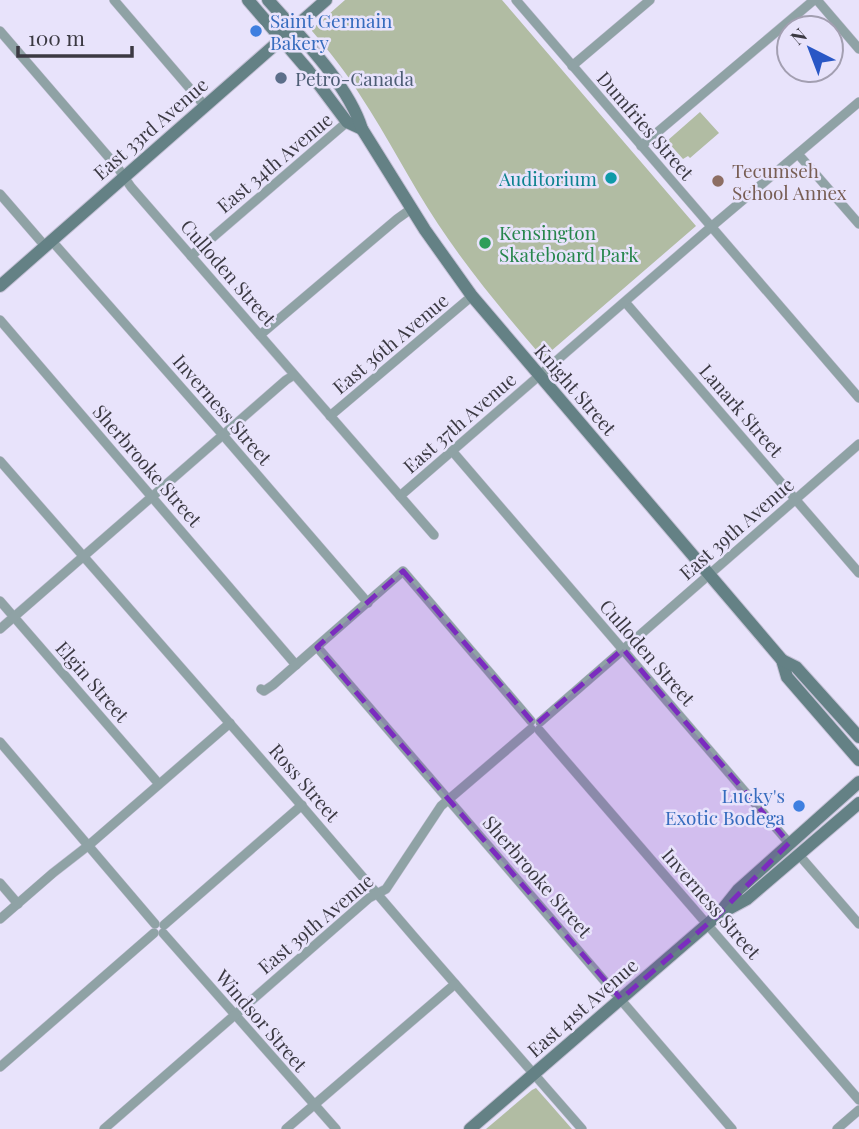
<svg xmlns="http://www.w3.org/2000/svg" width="859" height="1129" font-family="'Playfair Display',serif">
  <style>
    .green { fill: #b1bca3 }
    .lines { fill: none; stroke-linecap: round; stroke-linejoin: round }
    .street-casing { stroke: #c5c1d6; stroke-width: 10 }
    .secondary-casing { stroke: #c5c1d6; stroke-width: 14 }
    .street { stroke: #8fa2a5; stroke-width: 9 }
    .secondary { stroke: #648185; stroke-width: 12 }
    .marked { fill: #7b2cbf; fill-opacity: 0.2; stroke: #7b2cbf; stroke-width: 5; stroke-dasharray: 14 9; stroke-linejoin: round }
    .shop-dot { fill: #3f7fe0; stroke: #e8e3fb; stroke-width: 2.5 }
    .service-dot { fill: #5c6f8a; stroke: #e8e3fb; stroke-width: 2.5 }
    .culture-dot { fill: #0f9aa8; stroke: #e8e3fb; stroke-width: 2.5 }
    .education-dot { fill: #8d6e63; stroke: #e8e3fb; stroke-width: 2.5 }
    .leisure-dot { fill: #2e9e5b; stroke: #e8e3fb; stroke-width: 2.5 }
    .labels { text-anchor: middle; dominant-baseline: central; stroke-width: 5; stroke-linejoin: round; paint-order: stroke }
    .shop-label { font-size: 19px; fill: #366cbe; stroke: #e8e3fb; text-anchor: start }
    .service-label { font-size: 19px; fill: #4e5e75; stroke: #e8e3fb; text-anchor: start }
    .street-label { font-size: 19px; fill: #3b3942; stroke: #e8e3fb }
    .education-label { font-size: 19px; fill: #785e54; stroke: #e8e3fb; text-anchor: start }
    .culture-label { font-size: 19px; fill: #0d838f; stroke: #e8e3fb; text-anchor: end }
    .leisure-label { font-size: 19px; fill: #27864d; stroke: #e8e3fb; text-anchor: start }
  </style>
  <rect width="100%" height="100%" fill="#e8e3fb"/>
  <g class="green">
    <path d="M 345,0 L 502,0 L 696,226 L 543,358 C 506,315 469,271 438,224 C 410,182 388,137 360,95 C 346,72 329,51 312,31 L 312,29 Z"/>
    <polygon points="700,112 719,133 690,158 688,156 683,159 667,141"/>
    <polygon points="536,1088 572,1129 486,1129 532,1090"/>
  </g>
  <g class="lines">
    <defs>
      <g id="street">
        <polyline points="114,0 204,105"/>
        <polyline points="516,0 859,398"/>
        <polyline points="817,0 859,49"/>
        <polyline points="0,31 118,168 131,187 434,535"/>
        <polyline points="572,66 650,0"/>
        <polyline points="641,146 814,0"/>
        <polyline points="798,154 859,224"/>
        <polyline points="0,194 45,246"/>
        <polyline points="51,240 216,427 368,603"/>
        <polyline points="191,256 347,122"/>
        <polyline points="625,302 859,573"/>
        <polyline points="0,320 296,665"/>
        <polyline points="260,335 397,219 411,209"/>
        <polyline points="330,416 472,296"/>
        <polyline points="453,452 789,843"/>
        <polyline points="0,461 295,798 415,938 582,1129"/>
        <polyline points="400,496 711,227 859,102"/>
        <polyline points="0,601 159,784"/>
        <polyline points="0,629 286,380 294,375"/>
        <polyline points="317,647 732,1129"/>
        <polyline points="261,689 264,691 273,685 403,571 531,721"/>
        <polyline points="540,722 859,444"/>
        <polyline points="539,730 859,1100"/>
        <polyline points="0,742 155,924"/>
        <polyline points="799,855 859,924"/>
        <polyline points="0,883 18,904"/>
        <polyline points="0,919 53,873 89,845 230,723"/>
        <polyline points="164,925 302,805"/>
        <polyline points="163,933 336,1129"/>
        <polyline points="0,1067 154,933"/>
        <polyline points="104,1129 369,898 386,889 441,806 531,729"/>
        <polyline points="286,1129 455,984"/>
        <polyline points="837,1129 859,1110"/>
      </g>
      <g id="secondary">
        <polyline points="248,0 308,70 347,122 362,129"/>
        <path d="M 268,0 C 299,35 348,84 362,129 L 425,230 L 472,296 L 782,660 L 787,677 L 859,760"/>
        <polyline points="0,286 326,0"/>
        <polyline points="782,660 796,667 859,737"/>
        <polyline points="723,912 747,899 859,803"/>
        <polyline points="470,1129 718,915 738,890 859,782"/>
      </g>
    </defs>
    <use href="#street" class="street-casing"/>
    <use href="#secondary" class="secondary-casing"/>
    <use href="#street" class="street"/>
    <use href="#secondary" class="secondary"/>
  </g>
  <path class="marked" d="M 403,571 L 535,725 L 623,649 L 789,843 L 718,915 L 621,999 L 317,647 Z"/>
  <g class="shop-dot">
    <circle cx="256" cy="31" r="7"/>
    <circle cx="799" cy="806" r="7"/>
  </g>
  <circle class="service-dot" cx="281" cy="78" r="7"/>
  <circle class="culture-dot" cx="611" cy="178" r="7"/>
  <circle class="education-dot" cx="718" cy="181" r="7"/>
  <circle class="leisure-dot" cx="485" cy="243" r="7"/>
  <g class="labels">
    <g class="shop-label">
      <text x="270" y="20">Saint Germain<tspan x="270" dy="22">Bakery</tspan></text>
      <text x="785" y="795" text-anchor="end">Lucky's<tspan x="785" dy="22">Exotic Bodega</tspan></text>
    </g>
    <g class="service-label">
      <text x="295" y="78">Petro-Canada</text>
    </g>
    <g class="street-label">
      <text transform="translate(646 125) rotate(49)">Dumfries Street</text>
      <text transform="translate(150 128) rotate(-41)">East 33rd Avenue</text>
      <text transform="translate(274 162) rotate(-40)">East 34th Avenue</text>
      <text transform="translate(229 272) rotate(49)">Culloden Street</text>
      <text transform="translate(390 343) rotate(-40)">East 36th Avenue</text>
      <text transform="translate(576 389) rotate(49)">Knight Street</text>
      <text transform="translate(223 409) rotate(49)">Inverness Street</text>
      <text transform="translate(742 410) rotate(49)">Lanark Street</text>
      <text transform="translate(459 422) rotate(-41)">East 37th Avenue</text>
      <text transform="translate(148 465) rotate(49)">Sherbrooke Street</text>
      <text transform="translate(736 528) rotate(-41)">East 39th Avenue</text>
      <text transform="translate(648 652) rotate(49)">Culloden Street</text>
      <text transform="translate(93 681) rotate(49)">Elgin Street</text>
      <text transform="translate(305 782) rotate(49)">Ross Street</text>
      <text transform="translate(538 876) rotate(49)">Sherbrooke Street</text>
      <text transform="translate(712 903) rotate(49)">Inverness Street</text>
      <text transform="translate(315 923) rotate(-40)">East 39th Avenue</text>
      <text transform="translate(582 1007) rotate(-41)">East 41st Avenue</text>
      <text transform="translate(262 1020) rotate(49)">Windsor Street</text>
    </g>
    <g class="education-label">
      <text x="732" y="170">Tecumseh<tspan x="732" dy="22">School Annex</tspan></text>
    </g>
    <g class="culture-label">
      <text x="597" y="178">Auditorium</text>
    </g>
    <g class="leisure-label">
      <text x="499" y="232">Kensington<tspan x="499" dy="22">Skateboard Park</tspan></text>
    </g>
  </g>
  <g transform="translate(810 49) rotate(318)"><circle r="33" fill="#e8e3fb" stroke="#a39fb1" stroke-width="2"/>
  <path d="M0-5L12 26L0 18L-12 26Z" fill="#2957c5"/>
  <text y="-10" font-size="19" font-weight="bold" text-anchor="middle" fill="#3b3942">N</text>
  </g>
  <path d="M18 46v10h114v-10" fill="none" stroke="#3b3942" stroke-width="3.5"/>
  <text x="28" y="46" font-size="21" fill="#3b3942" stroke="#e8e3fb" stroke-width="5" paint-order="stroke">100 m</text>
</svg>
